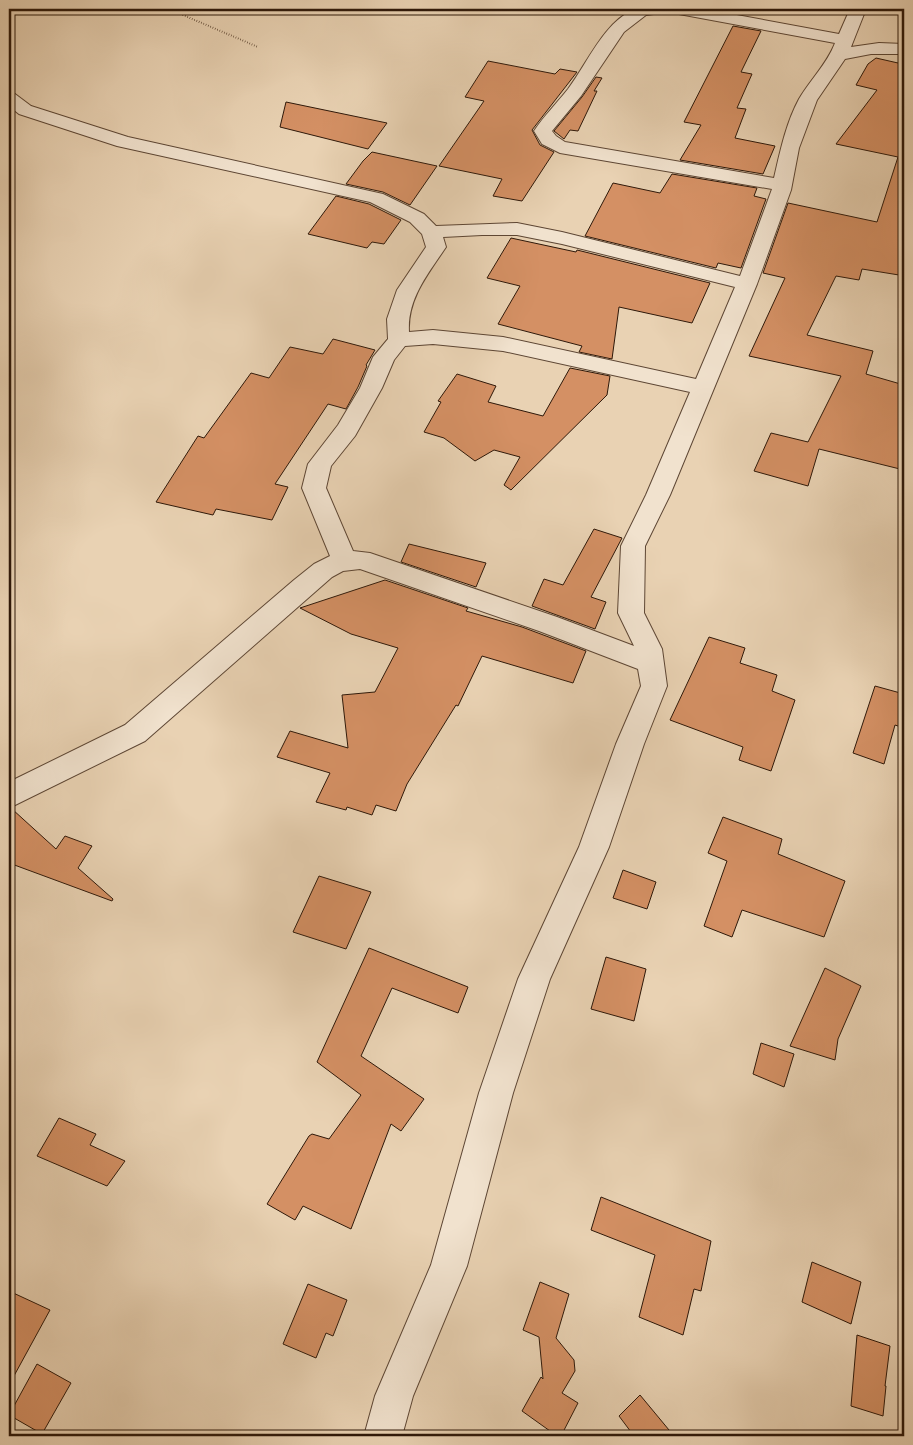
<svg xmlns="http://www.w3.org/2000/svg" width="913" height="1445" font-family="Cardo,serif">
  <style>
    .building { fill: #d49064; stroke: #2e1809 }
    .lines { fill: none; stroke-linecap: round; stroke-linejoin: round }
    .minor-casing { stroke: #5d4634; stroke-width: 2 }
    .path { stroke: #2e1809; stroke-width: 2; stroke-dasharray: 0.5 2; stroke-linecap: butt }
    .minor { fill: #f1e2ce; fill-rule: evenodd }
  </style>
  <rect width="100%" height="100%" fill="#e9d2b3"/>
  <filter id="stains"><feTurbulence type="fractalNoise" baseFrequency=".004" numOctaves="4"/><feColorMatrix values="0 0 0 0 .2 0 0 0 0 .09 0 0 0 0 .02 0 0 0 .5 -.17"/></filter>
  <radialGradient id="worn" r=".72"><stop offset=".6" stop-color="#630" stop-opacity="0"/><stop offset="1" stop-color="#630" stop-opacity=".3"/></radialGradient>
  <g class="building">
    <polygon points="733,26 761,31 741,72 752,74 737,108 746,109 735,138 775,146 763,174 680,160 701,125 684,122"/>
    <polygon points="904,56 904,259 899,275 862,269 859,280 836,276 807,335 873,351 866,374 904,385 904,470 819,449 808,486 754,471 771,433 808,442 841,376 749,356 785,278 763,273 788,203 877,222 898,157 836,144 877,90 856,85 868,64 876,58 898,63"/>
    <polygon points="488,61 555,74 560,69 577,72 532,130 540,145 554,152 522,201 493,196 502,179 439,166 484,101 465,97"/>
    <polygon points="596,77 602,78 594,91 597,91 578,131 570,130 564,139 554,131 582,97"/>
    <polygon points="286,102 387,123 368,149 280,127"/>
    <polygon points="372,152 437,166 410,205 383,192 346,184 363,161"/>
    <polygon points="672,174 757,188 754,196 766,199 741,268 718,263 716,268 585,236 613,183 660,193"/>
    <polygon points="336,196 369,204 401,220 384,244 372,242 367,248 308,234"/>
    <polygon points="511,238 576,252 577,250 710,283 692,323 619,307 612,359 579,352 582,346 498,324 520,286 487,278"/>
    <polygon points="333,339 375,350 366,365 367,366 358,387 346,409 328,404 275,484 288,487 272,520 216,509 213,515 156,502 198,436 204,438 251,373 269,378 290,347 323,354"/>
    <polygon points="570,368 610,376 607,395 511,490 504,485 520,457 494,450 475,461 444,438 424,432 441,402 438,401 457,374 496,386 488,402 543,416"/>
    <polygon points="594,529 622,538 591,597 606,602 595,629 532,606 544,579 563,585"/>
    <polygon points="409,544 486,563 476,587 401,562"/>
    <polygon points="385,580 468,608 466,611 522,627 586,651 573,683 482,656 458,706 456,705 407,784 396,811 376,805 372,815 347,807 346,810 316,802 330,773 277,757 290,731 348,748 342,695 375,692 398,648 351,634 300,608"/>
    <polygon points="709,637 745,648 740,663 777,675 772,691 795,700 771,771 739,760 743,747 670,720"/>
    <polygon points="875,686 904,694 904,728 895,725 884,764 853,753"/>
    <polygon points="12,809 56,849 65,836 92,846 78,868 113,899 112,901 9,863 9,810"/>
    <polygon points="723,817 782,839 778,854 845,881 824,937 742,910 732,937 704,926 727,861 708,853"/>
    <polygon points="623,870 656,882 647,909 613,898"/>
    <polygon points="319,876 371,892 346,949 293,932"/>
    <polygon points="369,948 468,987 458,1013 392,988 361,1056 424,1099 401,1131 391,1124 351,1229 303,1206 295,1220 267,1204 309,1136 312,1134 329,1139 361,1095 317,1062"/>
    <polygon points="606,957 646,969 634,1021 591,1009"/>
    <polygon points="825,968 861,986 838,1039 835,1060 790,1046"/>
    <polygon points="761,1043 794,1054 784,1087 753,1074"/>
    <polygon points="59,1118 96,1134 90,1145 125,1161 107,1186 37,1156"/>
    <polygon points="601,1197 711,1241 701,1291 694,1289 683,1335 639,1317 655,1255 591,1230"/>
    <polygon points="812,1262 861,1282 851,1324 802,1302"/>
    <polygon points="540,1282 569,1294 556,1338 574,1360 575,1371 562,1393 578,1403 561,1436 557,1436 522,1411 541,1377 543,1379 539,1337 523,1330"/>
    <polygon points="308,1284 347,1300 333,1336 326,1333 316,1358 283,1344"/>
    <polygon points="9,1291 50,1310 9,1385"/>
    <polygon points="857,1335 890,1346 885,1386 886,1386 883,1416 851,1406"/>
    <polygon points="37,1364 71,1383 42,1434 9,1415"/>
    <polygon points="640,1395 674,1436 634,1436 619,1416"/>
  </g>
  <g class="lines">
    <defs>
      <path id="minor" d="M 634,9 L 704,9 L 839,34 L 850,9 L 866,9 L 851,47 L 879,43 L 904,44 L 904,54 L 871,54 L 845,59 L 817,100 L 799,148 L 791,190 L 757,284 L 670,495 L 645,546 L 644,613 L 662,649 L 667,686 L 644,744 L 609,847 L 550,979 L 513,1093 L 467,1266 L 413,1396 L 402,1436 L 364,1436 L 375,1396 L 431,1265 L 479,1093 L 518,979 L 579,847 L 616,744 L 641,686 L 638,669 L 539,631 L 360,569 L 343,571 L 332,577 L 145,741 L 9,808 L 9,782 L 125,725 L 294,580 L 314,564 L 330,556 L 302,488 L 308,464 L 338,425 L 360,388 L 373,357 L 388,339 L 387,319 L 397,290 L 426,247 L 422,234 L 410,222 L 370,202 L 117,146 L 19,114 L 9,106 L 9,93 L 15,94 L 31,106 L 128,137 L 383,194 L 424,214 L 436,226 L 517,223 L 562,232 L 740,276 L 772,189 L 560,153 L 542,144 L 534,131 C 544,116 557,103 568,89 C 589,61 602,25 634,9 ZM 671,9 L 673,12 L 679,14 L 835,43 C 827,64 810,80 799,99 C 786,123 780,152 774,178 L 565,142 L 556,136 L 552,131 L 581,96 L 624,32 L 646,15 L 669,12 ZM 482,235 L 517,235 L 562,244 L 735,287 L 696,379 L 503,337 L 433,330 L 409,332 C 407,299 428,274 446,247 L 443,237 ZM 433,344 L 503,351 L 690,392 L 646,495 L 621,546 L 618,613 L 634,646 L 557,617 L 370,553 L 353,551 L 326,488 L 331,466 L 355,436 L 382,388 L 394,360 L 405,346 Z"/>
    </defs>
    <use href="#minor" class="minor-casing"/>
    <polyline class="path" points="169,9 258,47"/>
    <use href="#minor" class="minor"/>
  </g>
  <rect width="913" height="1445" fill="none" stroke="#e9d2b3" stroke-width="30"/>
  <rect x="10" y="10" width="893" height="1425" fill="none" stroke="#2e1809" stroke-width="2.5"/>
  <rect x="15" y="15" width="883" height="1415" fill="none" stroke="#2e1809"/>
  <rect width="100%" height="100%" filter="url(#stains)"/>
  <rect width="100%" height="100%" fill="url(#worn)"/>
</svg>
